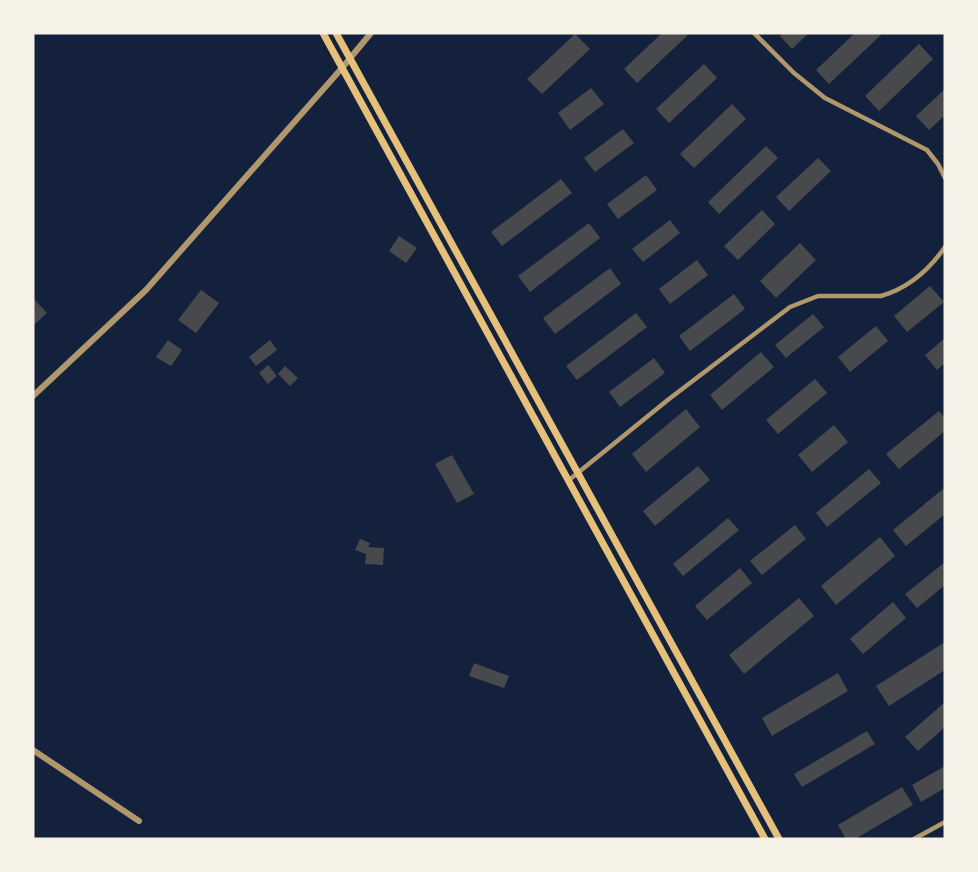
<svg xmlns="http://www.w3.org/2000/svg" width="978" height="872" font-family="'Archivo Narrow',sans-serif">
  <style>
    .building { fill: #48494c }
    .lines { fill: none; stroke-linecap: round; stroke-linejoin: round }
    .minor { stroke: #b1986c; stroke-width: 4.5 }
    .tertiary { stroke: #b1986c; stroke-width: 6 }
    .secondary { stroke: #e5c07b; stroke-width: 7 }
  </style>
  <rect width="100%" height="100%" fill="#14213d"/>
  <g class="building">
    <polygon points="662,33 685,33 688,35 637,83 624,69"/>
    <polygon points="784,33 809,33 792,49 780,36"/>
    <polygon points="855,33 883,33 829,84 816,70"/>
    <polygon points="575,34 590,49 542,94 527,79"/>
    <polygon points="919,44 933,59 879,111 865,96"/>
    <polygon points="704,64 717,78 669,123 656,109"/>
    <polygon points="591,88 604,104 570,130 558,113"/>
    <polygon points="945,89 945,115 929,130 916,116"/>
    <polygon points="732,104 746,119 694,168 680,154"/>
    <polygon points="623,129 634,143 595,172 584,158"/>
    <polygon points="766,146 778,158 719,214 708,202"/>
    <polygon points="818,158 831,171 789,211 776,197"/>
    <polygon points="646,175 657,190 618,219 607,204"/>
    <polygon points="561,179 572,193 502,246 491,232"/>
    <polygon points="762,210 775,224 738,260 724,246"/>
    <polygon points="670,220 680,233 643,262 632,249"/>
    <polygon points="589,223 600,238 530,292 518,276"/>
    <polygon points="399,236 417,248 406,263 389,251"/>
    <polygon points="800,243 816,260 776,298 760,281"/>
    <polygon points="697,260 708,275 670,304 659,289"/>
    <polygon points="610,268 621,284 555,334 543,318"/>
    <polygon points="930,286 944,302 907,332 894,316"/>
    <polygon points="201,290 219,303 196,333 178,320"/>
    <polygon points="734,294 745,309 690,351 679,336"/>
    <polygon points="33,298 47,313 33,326"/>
    <polygon points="636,313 647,327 577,380 566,366"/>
    <polygon points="813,314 824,327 786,358 775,345"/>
    <polygon points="876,326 888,341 850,372 838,357"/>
    <polygon points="945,338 945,363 937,370 925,355"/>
    <polygon points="168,340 182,350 171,366 156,357"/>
    <polygon points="270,340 277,350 256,366 249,357"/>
    <polygon points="761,352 774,367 722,410 710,395"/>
    <polygon points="654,358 665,373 620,407 609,392"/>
    <polygon points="268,365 277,376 268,384 259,373"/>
    <polygon points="285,366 298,378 290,386 278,374"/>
    <polygon points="815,379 827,393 778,434 766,420"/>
    <polygon points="686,409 700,427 646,472 632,454"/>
    <polygon points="939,411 945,418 945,431 899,469 886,454"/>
    <polygon points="834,425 848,442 812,472 798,455"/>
    <polygon points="452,455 474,494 457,503 435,464"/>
    <polygon points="698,466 710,480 655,526 643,511"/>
    <polygon points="869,469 881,483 827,527 816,513"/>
    <polygon points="943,489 945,491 945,514 906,546 893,530"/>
    <polygon points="728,518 739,530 683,576 673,564"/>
    <polygon points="795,525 806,539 762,575 750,561"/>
    <polygon points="880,537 895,556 836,605 821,586"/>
    <polygon points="360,539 370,543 368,547 384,548 383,565 365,564 366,554 355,550"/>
    <polygon points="945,562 945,585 917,608 905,594"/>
    <polygon points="740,568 752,583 707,620 695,606"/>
    <polygon points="799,598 814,616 744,674 729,655"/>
    <polygon points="893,602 906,618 863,654 850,639"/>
    <polygon points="945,642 945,670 889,706 876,686"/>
    <polygon points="474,663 509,676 504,688 469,676"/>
    <polygon points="838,673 848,691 772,736 762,718"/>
    <polygon points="945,702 945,727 918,751 905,737"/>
    <polygon points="867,731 875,744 802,787 794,774"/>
    <polygon points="945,766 945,788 921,802 912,785"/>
    <polygon points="902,787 913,805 855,839 846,839 838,825"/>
  </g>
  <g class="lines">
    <g class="minor">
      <polyline points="754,33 794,73 825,98 927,150 938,164 945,178"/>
      <path d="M 569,480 L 669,399 L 790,307 L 818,296 L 881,296 C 909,288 929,270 945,247"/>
      <polyline points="914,839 945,822"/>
    </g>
    <g class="tertiary">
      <polyline points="33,396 146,290 342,68 371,33"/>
      <polyline points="33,750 139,821"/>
    </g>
    <g class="secondary">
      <polyline points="323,33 765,839"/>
      <polyline points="336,33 779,839"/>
    </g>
  </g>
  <rect width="978" height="872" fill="none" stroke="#f6f1e7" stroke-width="69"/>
</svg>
